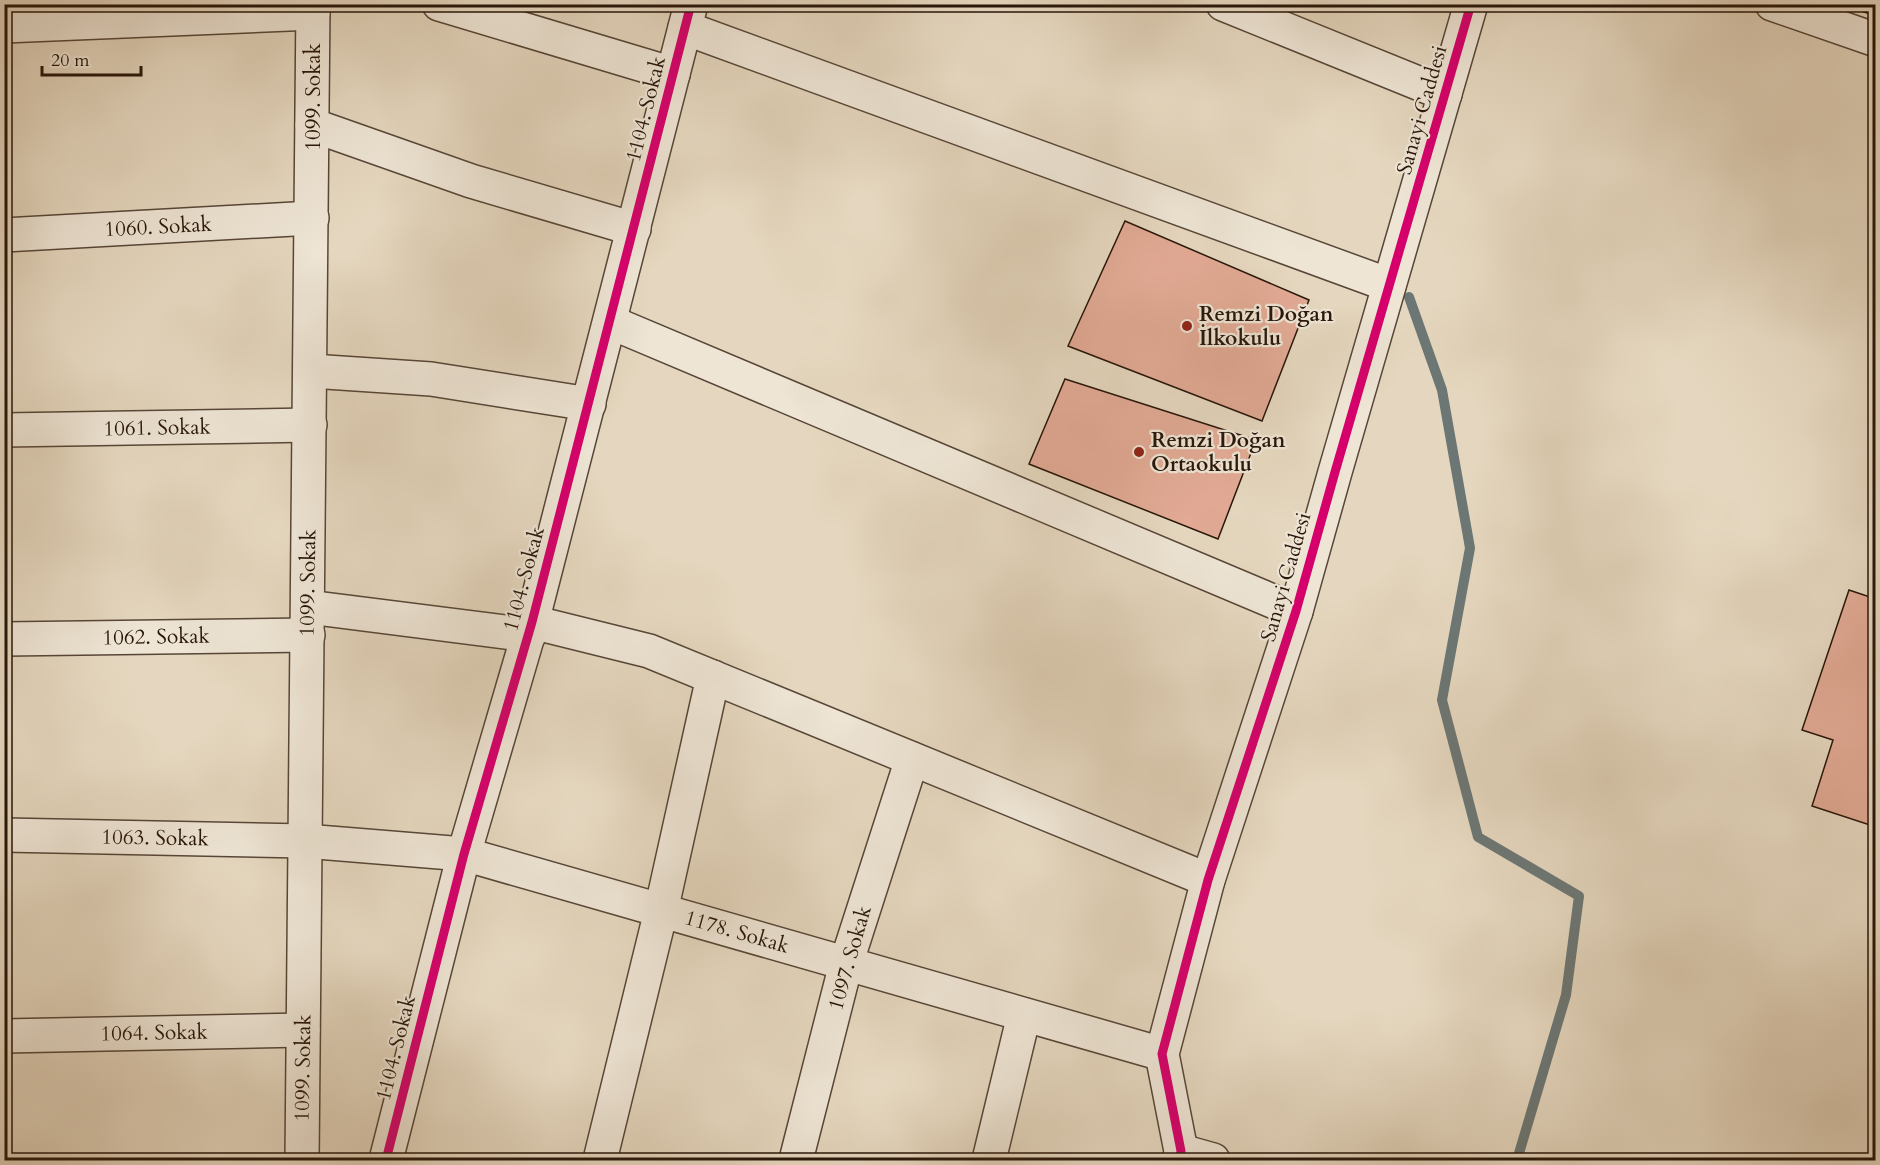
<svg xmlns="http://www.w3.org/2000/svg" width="1880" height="1165" font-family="Cardo,serif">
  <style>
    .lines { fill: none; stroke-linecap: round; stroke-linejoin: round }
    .stream { stroke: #6c7775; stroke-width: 10 }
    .building { fill: #e2aa95; stroke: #28160a; stroke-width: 1.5 }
    .minor-casing { stroke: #574637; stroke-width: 36 }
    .minor { stroke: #eee5d5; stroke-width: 33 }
    .cycleway-casing { stroke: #eee5d5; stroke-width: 13 }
    .cycleway { stroke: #d6006c; stroke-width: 9 }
    .poi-dot { fill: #8f2418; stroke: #eee5d5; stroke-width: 2 }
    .labels { text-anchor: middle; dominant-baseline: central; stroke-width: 4.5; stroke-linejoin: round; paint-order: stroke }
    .street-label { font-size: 21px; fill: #28160a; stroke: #eee5d5 }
    .poi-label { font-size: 21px; font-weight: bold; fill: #28160a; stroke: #eee5d5; text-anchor: start }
  </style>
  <rect width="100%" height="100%" fill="#e5d7bf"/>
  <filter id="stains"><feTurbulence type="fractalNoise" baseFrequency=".00333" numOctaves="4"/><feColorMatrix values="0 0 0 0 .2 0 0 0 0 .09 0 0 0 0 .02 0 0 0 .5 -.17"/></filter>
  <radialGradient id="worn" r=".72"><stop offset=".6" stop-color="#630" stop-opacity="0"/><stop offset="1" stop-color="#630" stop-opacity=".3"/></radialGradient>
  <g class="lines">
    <polyline class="stream" points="1409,297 1442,390 1470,548 1442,700 1478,837 1579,896 1566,995 1517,1160"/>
  </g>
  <g class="building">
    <polygon points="1840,4 1876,4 1876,16"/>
    <polygon points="1125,221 1309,300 1262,421 1068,346"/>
    <polygon points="1065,379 1256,440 1218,539 1029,464"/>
    <polygon points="1849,590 1876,599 1876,827 1812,806 1833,740 1802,730"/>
  </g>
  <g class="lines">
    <defs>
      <g id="minor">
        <polyline points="439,4 673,74"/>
        <polyline points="1223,4 1445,94"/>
        <polyline points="1772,4 1876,40"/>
        <polyline points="4,26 313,13"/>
        <polyline points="685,28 1389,285"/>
        <polyline points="312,125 471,181 634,229"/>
        <polyline points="4,235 312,218"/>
        <polyline points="610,322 1296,611"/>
        <polyline points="311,371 431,379 589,404"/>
        <polyline points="4,430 310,425"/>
        <polyline points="308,607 529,635"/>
        <polyline points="532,622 649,651 1208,880"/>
        <polyline points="4,639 308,635"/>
        <polyline points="4,835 305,841 464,854 1162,1054"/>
        <polyline points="4,1036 303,1030"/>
        <polyline points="1181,1151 1213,1160"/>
        <polyline points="302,1160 313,4"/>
        <polyline points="386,1160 464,854 532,622 691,4"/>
        <polyline points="600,1160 661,911 713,677"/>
        <polyline points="796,1160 846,964 912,759"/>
        <polyline points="989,1160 1024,1015"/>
        <polyline points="1180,1160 1181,1151 1162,1054 1208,880 1296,611 1335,472 1471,4"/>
      </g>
    </defs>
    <use href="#minor" class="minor-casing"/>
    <use href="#minor" class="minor"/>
    <defs>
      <g id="cycleway">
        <polyline points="386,1160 464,854 532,622 691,4"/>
        <polyline points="1180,1160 1181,1151 1162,1054 1208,880 1296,611 1335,472 1471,4"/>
      </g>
    </defs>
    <use href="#cycleway" class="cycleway-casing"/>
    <use href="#cycleway" class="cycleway"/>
  </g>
  <g class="poi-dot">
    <circle cx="1187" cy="326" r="6"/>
    <circle cx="1139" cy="452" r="6"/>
  </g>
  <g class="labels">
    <g class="street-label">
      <text transform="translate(313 97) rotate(-90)">1099. Sokak</text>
      <text transform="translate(646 109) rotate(-76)">1104. Sokak</text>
      <text transform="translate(1422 110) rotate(-74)">Sanayi Caddesi</text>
      <text transform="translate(158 227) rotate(-3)">1060. Sokak</text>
      <text transform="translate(157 428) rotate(-1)">1061. Sokak</text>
      <text transform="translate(1286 577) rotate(-74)">Sanayi Caddesi</text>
      <text transform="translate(524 579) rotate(-75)">1104. Sokak</text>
      <text transform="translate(308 583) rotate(-89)">1099. Sokak</text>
      <text transform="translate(156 637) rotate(-1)">1062. Sokak</text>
      <text transform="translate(155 838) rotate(1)">1063. Sokak</text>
      <text transform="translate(737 932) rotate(16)">1178. Sokak</text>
      <text transform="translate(850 958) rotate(-74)">1097. Sokak</text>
      <text transform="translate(154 1033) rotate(-1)">1064. Sokak</text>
      <text transform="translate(396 1048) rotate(-76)">1104. Sokak</text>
      <text transform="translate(303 1068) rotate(-89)">1099. Sokak</text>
    </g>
    <g class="poi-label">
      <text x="1199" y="314">Remzi Doğan<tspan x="1199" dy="24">İlkokulu</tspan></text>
      <text x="1151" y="440">Remzi Doğan<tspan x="1151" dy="24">Ortaokulu</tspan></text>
    </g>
  </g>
  <rect width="1880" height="1165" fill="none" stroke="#e5d7bf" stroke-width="24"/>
  <rect x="6" y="6" width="1868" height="1153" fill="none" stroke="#28160a" stroke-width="3"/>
  <rect x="12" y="12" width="1856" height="1141" fill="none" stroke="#28160a" stroke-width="1.5"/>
  <path d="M42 66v9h99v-9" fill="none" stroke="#28160a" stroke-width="3"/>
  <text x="51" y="66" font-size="18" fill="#28160a" stroke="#eee5d5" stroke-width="4.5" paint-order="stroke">20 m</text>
  <rect width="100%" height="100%" filter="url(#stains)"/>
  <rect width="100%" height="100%" fill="url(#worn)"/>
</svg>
